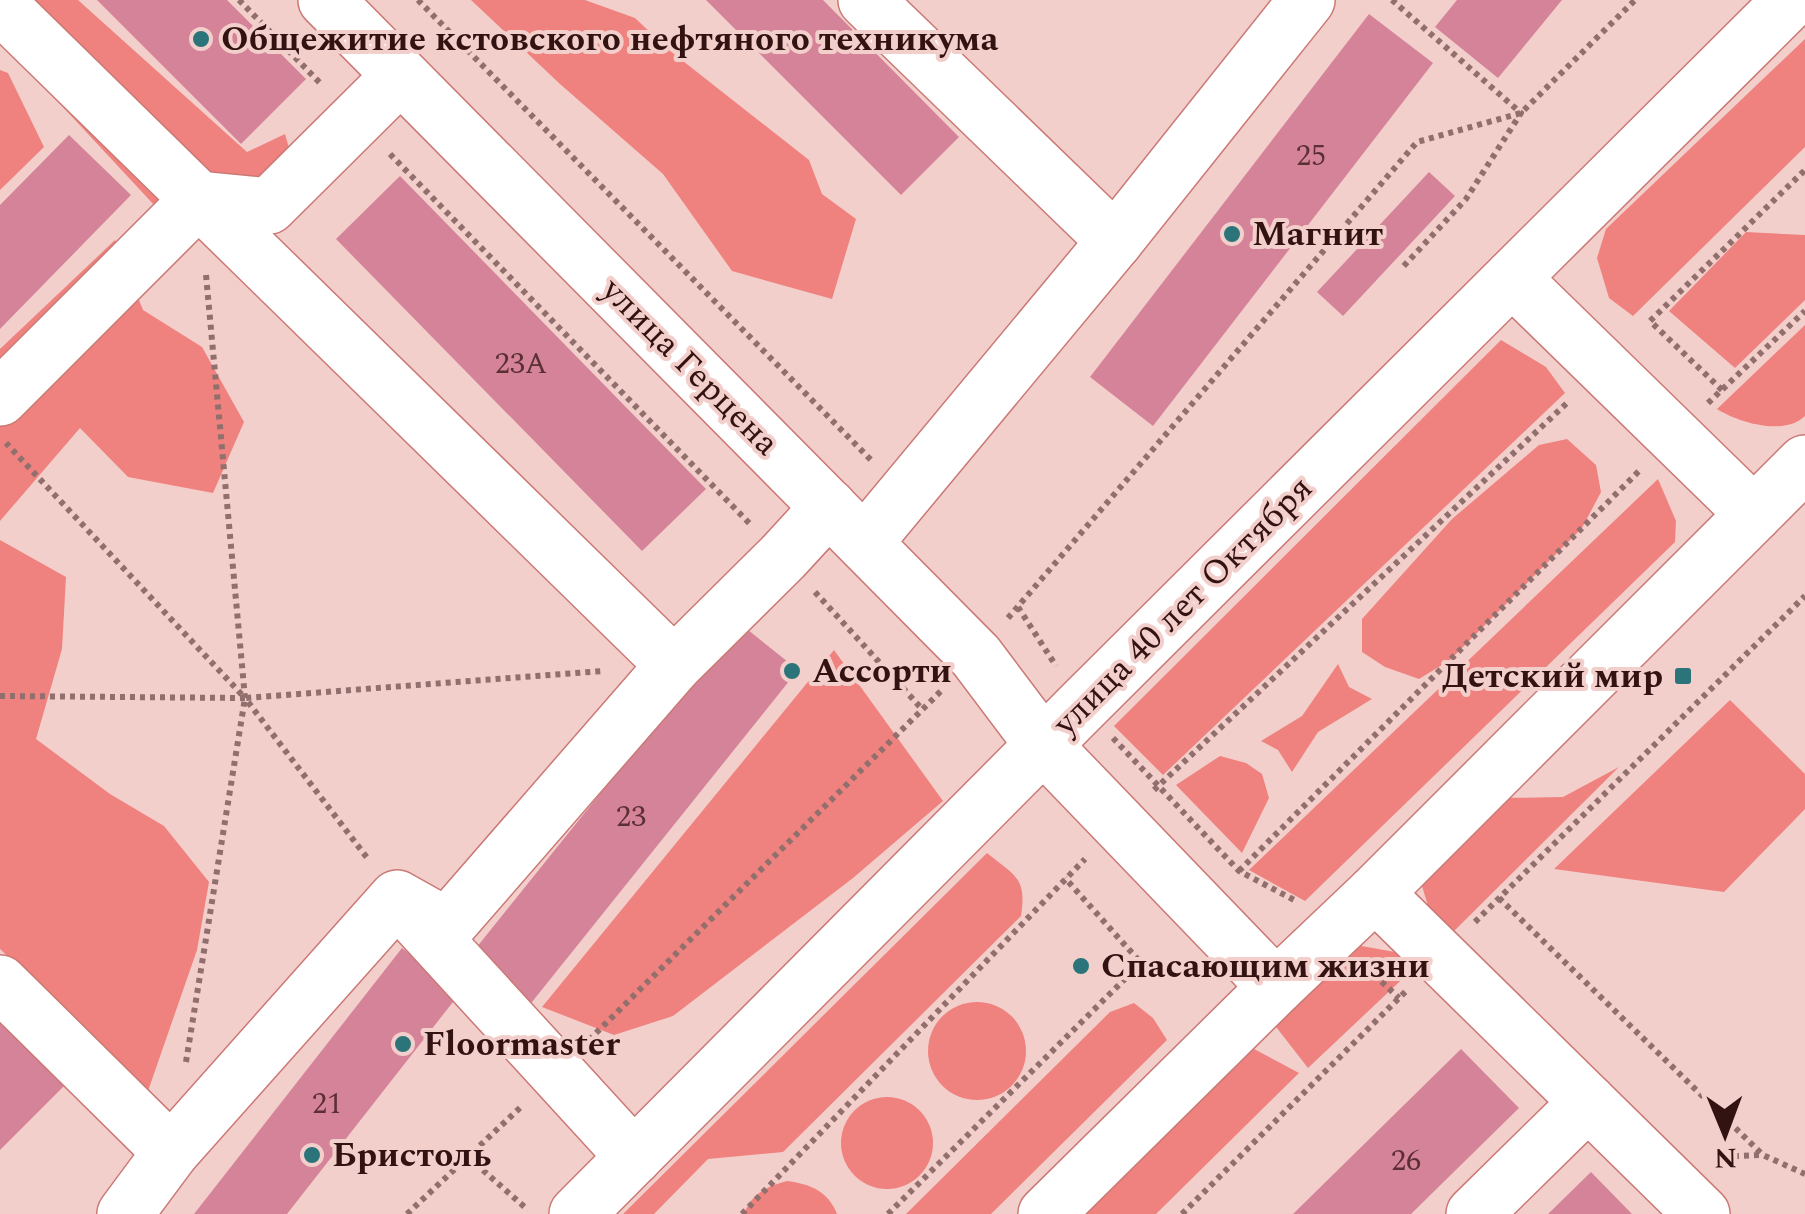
<svg xmlns="http://www.w3.org/2000/svg" width="1805" height="1214" font-family="Spectral,serif">
  <style>
    .green { fill: #ef827e }
    .building { fill: #d58399 }
    .lines { fill: none; stroke-linecap: round; stroke-linejoin: round }
    .minor-casing { stroke: #cb7975; stroke-width: 58 }
    .path { stroke: #906f6d; stroke-width: 6; stroke-dasharray: 5 5; stroke-linecap: butt }
    .minor { stroke: #fff; stroke-width: 55 }
    .poi-dot { fill: #2a747a; stroke: #f3cfcc; stroke-width: 4 }
    .labels { text-anchor: middle; dominant-baseline: central; stroke-width: 8; stroke-linejoin: round; paint-order: stroke }
    .number-label { font-size: 30px; fill: #5b2f34 }
    .poi-label { font-size: 35px; font-weight: bold; fill: #321312; stroke: #f3cfcc; text-anchor: start }
    .street-label { font-size: 35px; fill: #321312; stroke: #f3cfcc }
  </style>
  <rect width="100%" height="100%" fill="#f3cfcc"/>
  <g class="green">
    <polygon points="0,0 78,0 247,152 285,134 303,197 155,206 23,64"/>
    <polygon points="471,0 585,0 635,18 669,50 809,160 822,194 856,219 832,299 732,271 663,174 560,84"/>
    <polygon points="1805,39 1805,147 1633,316 1609,298 1597,258 1606,229"/>
    <polygon points="0,70 8,73 44,147 0,190"/>
    <polygon points="1746,232 1805,235 1805,300 1735,368 1669,311"/>
    <polygon points="115,240 143,310 202,347 244,422 213,493 128,477 80,428 0,521 0,349"/>
    <path d="M 1805,325 L 1805,416 C 1785,436 1739,423 1717,409 Z"/>
    <polygon points="1501,340 1546,367 1565,393 1163,775 1114,726"/>
    <polygon points="1567,439 1596,465 1601,492 1582,528 1450,660 1419,679 1385,667 1362,652 1362,619 1452,519 1539,445"/>
    <polygon points="1658,479 1676,521 1675,542 1305,901 1249,870"/>
    <polygon points="0,540 66,577 62,649 36,739 110,794 164,826 209,882 197,950 148,1091 0,949"/>
    <polygon points="834,650 943,801 853,878 673,1016 614,1035 542,1007"/>
    <polygon points="1338,664 1349,687 1372,699 1318,732 1292,772 1278,750 1261,741 1302,716"/>
    <polygon points="1730,700 1805,774 1805,809 1724,892 1554,869"/>
    <polygon points="1220,756 1246,763 1262,774 1269,798 1242,853 1176,785"/>
    <polygon points="1619,767 1446,939 1429,909 1422,886 1503,798 1563,797"/>
    <path d="M 987,853 C 1015,876 1027,877 1021,916 L 783,1152 L 708,1159 L 654,1214 L 623,1214 Z"/>
    <polygon points="1356,945 1395,952 1415,967 1308,1068 1273,1023"/>
    <circle cx="977" cy="1051" r="49"/>
    <polygon points="1134,1003 1153,1018 1167,1040 991,1214 906,1214 1110,1012"/>
    <polygon points="1254,1049 1299,1073 1156,1214 1084,1214"/>
    <circle cx="887" cy="1143" r="46"/>
    <path d="M 787,1181 C 810,1184 828,1191 837,1214 L 744,1214 C 751,1194 767,1186 787,1181 Z"/>
  </g>
  <g class="building">
    <polygon points="97,0 227,0 306,79 241,144"/>
    <polygon points="706,0 823,0 959,137 901,195"/>
    <polygon points="1457,0 1562,0 1498,78 1435,27"/>
    <polygon points="1369,14 1433,63 1153,426 1090,377"/>
    <polygon points="69,135 131,195 0,329 0,205"/>
    <polygon points="1429,172 1455,196 1343,316 1317,292"/>
    <polygon points="400,176 706,489 642,551 336,239"/>
    <polygon points="738,622 798,670 524,1012 464,963"/>
    <polygon points="402,948 460,993 287,1214 194,1214"/>
    <polygon points="0,1013 68,1082 0,1150"/>
    <polygon points="1461,1049 1519,1108 1411,1214 1293,1214"/>
    <polygon points="1591,1172 1632,1214 1548,1214"/>
  </g>
  <g class="lines">
    <defs>
      <g id="minor">
        <polyline points="326,0 976,656 1043,745 1276,987"/>
        <polyline points="866,0 1115,241"/>
        <polyline points="0,5 674,665"/>
        <polyline points="1512,278 1754,514"/>
        <polyline points="0,398 199,199 269,206 400,76"/>
        <polyline points="865,542 1115,241 1307,0"/>
        <polyline points="1375,893 1702,1214"/>
        <polyline points="406,908 634,1157"/>
        <polyline points="0,983 171,1152"/>
        <polyline points="125,1214 171,1152 397,898 447,926 674,665 783,557 829,507"/>
        <polyline points="577,1214 1082,706 1791,0"/>
        <polyline points="1046,1214 1276,987 1375,893 1805,463"/>
        <polyline points="1474,1214 1588,1102"/>
      </g>
    </defs>
    <use href="#minor" class="minor-casing"/>
    <g class="path">
      <polyline points="239,0 322,85"/>
      <polyline points="418,0 873,462"/>
      <polyline points="1392,0 1521,113 1466,199 1401,269"/>
      <polyline points="390,154 751,525"/>
      <polyline points="206,275 245,698 368,859"/>
      <polyline points="1722,390 1650,321 1805,170"/>
      <polyline points="1708,403 1805,311"/>
      <polyline points="815,592 922,709"/>
      <polyline points="1018,607 1056,666"/>
      <polyline points="1008,618 1417,142 1521,113 1635,0"/>
      <polyline points="0,696 245,698 6,443"/>
      <polyline points="1113,738 1239,871 1296,901"/>
      <polyline points="1154,790 1567,403"/>
      <polyline points="1239,871 1642,468"/>
      <polyline points="1499,898 1763,1155 1805,1174"/>
      <polyline points="1475,922 1805,596"/>
      <polyline points="1367,968 1399,998"/>
      <polyline points="589,1040 942,690"/>
      <polyline points="186,1062 245,698 603,671"/>
      <polyline points="468,1157 528,1210"/>
      <polyline points="1714,1157 1762,1155"/>
      <polyline points="407,1214 523,1105"/>
      <polyline points="742,1214 1085,859"/>
      <polyline points="888,1214 1141,963 1065,878"/>
      <polyline points="1182,1214 1406,991"/>
    </g>
    <use href="#minor" class="minor"/>
  </g>
  <g class="poi-dot">
    <circle cx="201" cy="39" r="10"/>
    <circle cx="1232" cy="234" r="10"/>
    <circle cx="792" cy="671" r="10"/>
    <rect x="1673" y="666" width="20" height="20" rx="5"/>
    <circle cx="1081" cy="966" r="10"/>
    <circle cx="403" cy="1044" r="10"/>
    <circle cx="312" cy="1155" r="10"/>
  </g>
  <g class="labels">
    <g class="number-label">
      <text x="1311" y="156">25</text>
      <text x="521" y="364">23А</text>
      <text x="631" y="817">23</text>
      <text x="327" y="1104">21</text>
      <text x="1406" y="1161">26</text>
    </g>
    <g class="poi-label">
      <text x="221" y="39">Общежитие кстовского нефтяного техникума</text>
      <text x="1252" y="234">Магнит</text>
      <text x="812" y="671">Ассорти</text>
      <text x="1663" y="676" text-anchor="end">Детский мир</text>
      <text x="1101" y="966">Спасающим жизни</text>
      <text x="423" y="1044">Floormaster</text>
      <text x="332" y="1155">Бристоль</text>
    </g>
    <g class="street-label">
      <text transform="translate(690 367) rotate(45)">улица Герцена</text>
      <text transform="translate(1183 606) rotate(-45)">улица 40 лет Октября</text>
    </g>
  </g>
  <g transform="translate(1725 1134) rotate(179)" stroke="#f3cfcc" stroke-width="8" paint-order="stroke">
  <path d="M0-8L18 38L0 25L-18 38Z" fill="#321312"/>
  <text y="-15" font-size="28" font-weight="bold" text-anchor="middle" fill="#321312">N</text>
  </g>
</svg>
